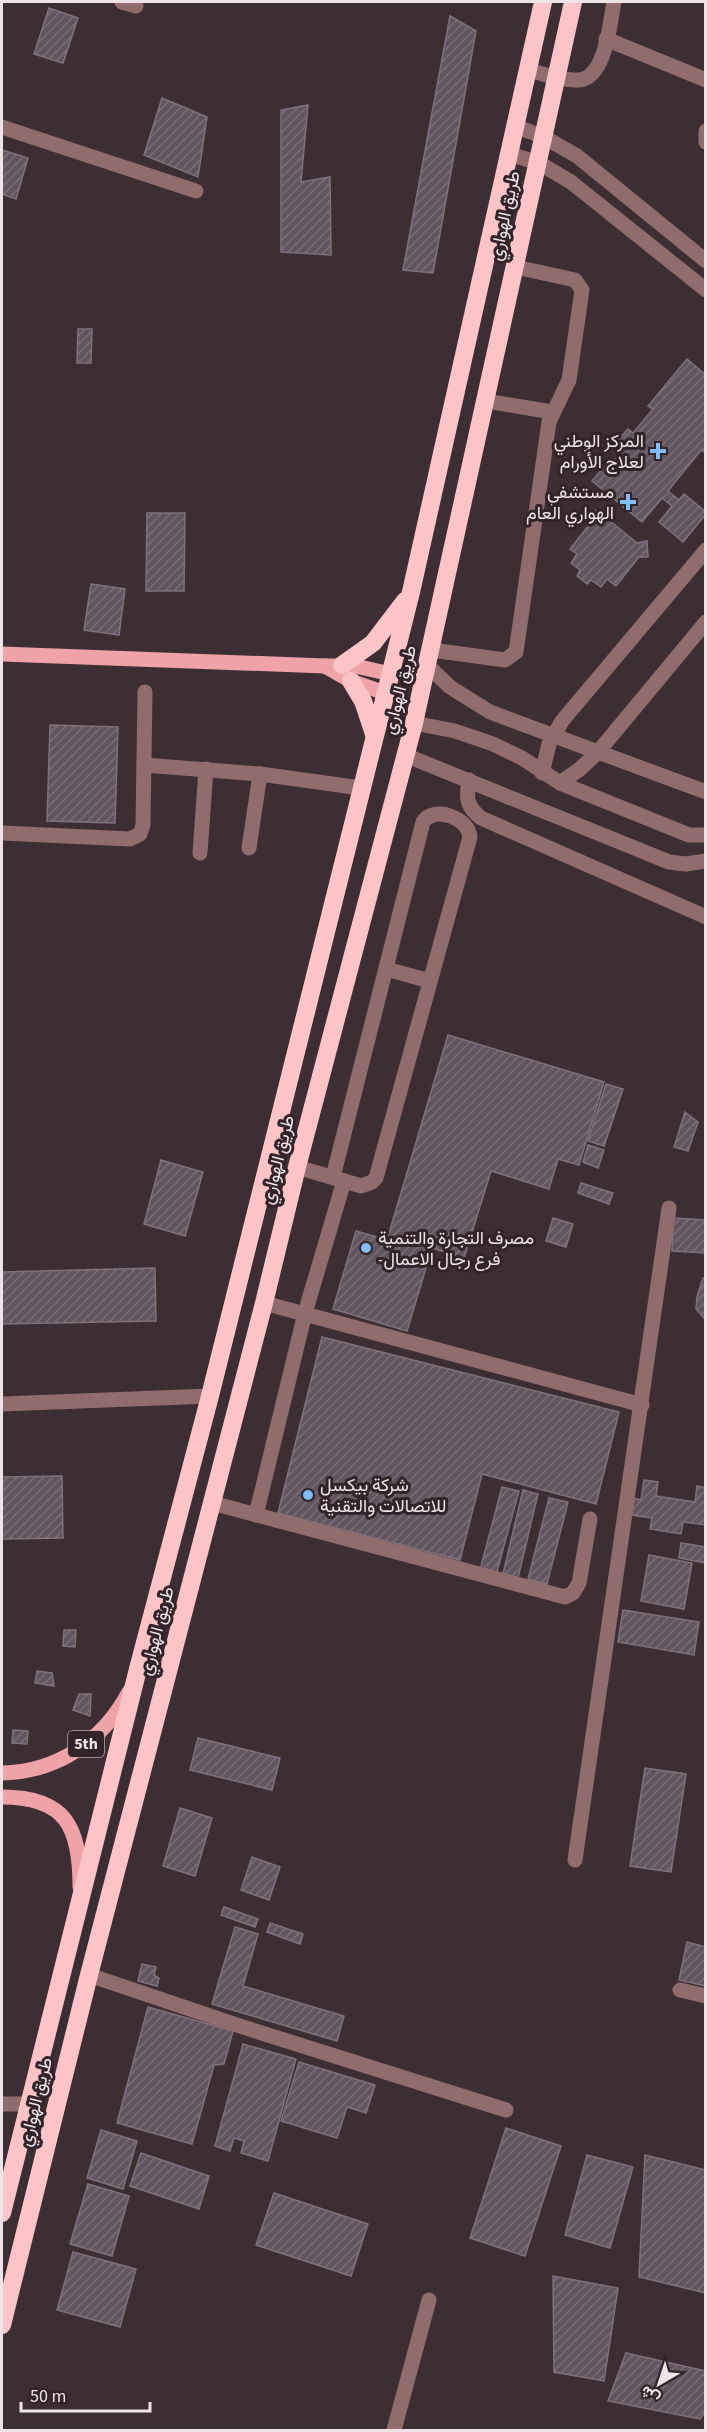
<svg xmlns="http://www.w3.org/2000/svg" width="707" height="2432" font-family="'Source Sans 3',Vazirmatn,sans-serif">
  <style>
    .building { fill: url(#building-hatch); stroke: #80727d; stroke-width: 1.5 }
    .lines { fill: none; stroke-linecap: round; stroke-linejoin: round }
    .minor { stroke: #916c6d; stroke-width: 15 }
    .major { stroke: #efa2a7; stroke-width: 15 }
    .highway { stroke: #fcc4c7; stroke-width: 18 }
    .poi-dot { fill: #80bdfa; stroke: #33242a; stroke-width: 2 }
    .labels { text-anchor: middle; dominant-baseline: central; stroke-width: 6; stroke-linejoin: round; paint-order: stroke }
    .shield { fill: #33242a; stroke: #b6aaaf; stroke-width: 1.5 }
    .shield-label { font-size: 16px; font-weight: bold; fill: #eee4e8 }
    .street-label { font-size: 18px; fill: #eee4e8; stroke: #33242a }
    .poi-label { font-size: 18px; fill: #eee4e8; stroke: #33242a; text-anchor: end }
  </style>
  <defs>
    <pattern id="building-hatch" width="6" height="6" patternUnits="userSpaceOnUse" patternTransform="scale(1.5)"><rect width="6" height="6" fill="#62555f"/><path d="M-1 1l2-2M0 6l6-6M5 7l2-2" fill="none" stroke="#796d76"/></pattern>
  </defs>
  <rect width="100%" height="100%" fill="#3d2e34"/>
  <g class="building">
    <polygon points="49,8 78,18 63,63 34,54"/>
    <polygon points="450,16 476,31 433,273 403,270"/>
    <polygon points="162,98 207,117 198,177 144,155"/>
    <polygon points="308,105 301,182 330,177 331,255 281,252 281,110"/>
    <polygon points="2,150 28,158 16,199 2,194"/>
    <polygon points="78,329 92,329 91,363 77,363"/>
    <polygon points="687,359 706,375 706,451 704,452 701,450 668,491 679,500 684,494 706,512 706,514 683,542 659,522 672,506 662,498 642,522 592,481 609,461 612,463 627,446 619,439 628,429 633,433 653,409 648,406"/>
    <polygon points="609,510 609,520 637,543 647,541 648,557 639,557 616,586 607,579 601,587 591,580 587,584 577,576 580,570 571,563 577,554 570,549 592,521 591,511"/>
    <polygon points="147,513 185,513 184,591 146,591"/>
    <polygon points="91,584 125,589 119,635 84,630"/>
    <polygon points="50,725 118,727 115,823 47,821"/>
    <polygon points="448,1035 604,1082 579,1165 558,1159 549,1189 491,1171 464,1258 432,1248 407,1331 333,1309 356,1231 387,1240"/>
    <polygon points="606,1084 623,1089 604,1146 588,1141"/>
    <polygon points="685,1112 698,1122 688,1151 674,1147"/>
    <polygon points="588,1145 604,1150 598,1168 583,1162"/>
    <polygon points="161,1160 203,1172 185,1236 144,1224"/>
    <polygon points="581,1183 613,1193 609,1204 578,1193"/>
    <polygon points="553,1218 573,1224 566,1247 546,1241"/>
    <polygon points="673,1218 706,1220 706,1253 672,1251"/>
    <polygon points="155,1268 156,1321 2,1324 2,1272"/>
    <polygon points="703,1278 706,1279 706,1320 696,1309 697,1297"/>
    <polygon points="322,1337 619,1412 596,1504 482,1474 460,1560 278,1513"/>
    <polygon points="62,1476 63,1538 2,1539 2,1477"/>
    <polygon points="644,1480 658,1482 656,1496 695,1502 697,1486 706,1488 706,1525 683,1522 681,1534 650,1529 652,1518 632,1515 634,1498 641,1500"/>
    <polygon points="502,1487 519,1491 496,1575 480,1570"/>
    <polygon points="523,1490 538,1494 518,1578 503,1574"/>
    <polygon points="549,1498 568,1502 547,1584 528,1579"/>
    <polygon points="681,1543 706,1547 706,1563 679,1558"/>
    <polygon points="649,1555 692,1563 684,1609 641,1601"/>
    <polygon points="623,1610 699,1622 694,1655 618,1642"/>
    <polygon points="64,1630 76,1630 75,1647 63,1646"/>
    <polygon points="37,1671 52,1673 54,1686 35,1683"/>
    <polygon points="79,1694 91,1694 90,1716 73,1710"/>
    <polygon points="13,1730 28,1731 27,1744 12,1743"/>
    <polygon points="198,1738 280,1758 272,1790 190,1770"/>
    <polygon points="645,1768 686,1774 671,1872 630,1866"/>
    <polygon points="180,1808 212,1818 195,1876 163,1866"/>
    <polygon points="252,1857 280,1867 269,1900 241,1890"/>
    <polygon points="224,1907 258,1919 255,1927 221,1915"/>
    <polygon points="270,1923 303,1934 300,1944 267,1932"/>
    <polygon points="235,1927 258,1934 243,1986 344,2016 337,2041 212,2004"/>
    <polygon points="687,1942 706,1947 706,1986 679,1980"/>
    <polygon points="142,1964 156,1967 154,1975 159,1978 157,1986 138,1981"/>
    <polygon points="148,2007 233,2031 224,2064 214,2065 192,2144 117,2123"/>
    <polygon points="243,2044 296,2059 268,2161 241,2153 244,2141 234,2138 230,2151 215,2146"/>
    <polygon points="299,2062 375,2085 366,2113 347,2107 337,2138 281,2121"/>
    <polygon points="506,2128 561,2146 525,2256 470,2238"/>
    <polygon points="101,2130 137,2141 123,2189 87,2178"/>
    <polygon points="141,2153 209,2176 199,2209 130,2186"/>
    <polygon points="587,2155 633,2167 610,2248 565,2235"/>
    <polygon points="645,2155 706,2170 706,2293 639,2277"/>
    <polygon points="88,2184 129,2196 112,2256 70,2244"/>
    <polygon points="274,2193 368,2224 351,2276 256,2245"/>
    <polygon points="73,2252 136,2269 120,2327 57,2310"/>
    <polygon points="553,2276 618,2288 604,2381 554,2372"/>
    <polygon points="626,2353 706,2371 706,2411 700,2419 608,2401"/>
  </g>
  <g class="lines">
    <g class="minor">
      <polyline points="122,2 136,6"/>
      <polyline points="606,39 706,80"/>
      <path d="M 528,70 C 544,74 563,81 579,80 C 606,78 610,22 614,2"/>
      <polyline points="515,126 544,137 577,156 706,261"/>
      <polyline points="2,127 196,191"/>
      <polyline points="706,131 706,142"/>
      <polyline points="509,154 539,163 571,182 706,290"/>
      <polyline points="486,401 552,412"/>
      <polyline points="432,650 505,660 516,652 549,422 569,380 582,290 575,280 516,267"/>
      <polyline points="428,666 450,687 490,712 706,792"/>
      <polyline points="414,723 455,731 493,744 522,758 560,783 689,835 706,835"/>
      <polyline points="405,755 669,862 686,864 706,861"/>
      <polyline points="144,765 260,774 361,788"/>
      <polyline points="542,773 549,744 562,721 706,550"/>
      <path d="M 469,780 C 466,798 466,806 481,818 L 706,917"/>
      <polyline points="560,783 580,769 598,752 706,622"/>
      <polyline points="2,833 130,839 140,834 143,825 145,692"/>
      <polyline points="249,848 260,774"/>
      <polyline points="200,853 206,769"/>
      <polyline points="386,969 430,981"/>
      <path d="M 297,1167 L 361,1186 L 372,1182 L 376,1178 L 470,837 C 469,818 434,805 423,822 L 333,1177"/>
      <polyline points="264,1303 642,1405"/>
      <polyline points="2,1404 210,1396"/>
      <polyline points="212,1503 565,1597 573,1593 579,1583 590,1519"/>
      <polyline points="256,1515 305,1313 344,1181"/>
      <polyline points="575,1860 669,1208"/>
      <polyline points="89,1975 246,2028 506,2110"/>
      <polyline points="680,1990 706,1996"/>
      <polyline points="2,2104 30,2104"/>
      <polyline points="394,2430 429,2300"/>
    </g>
    <g class="major">
      <polyline points="2,654 325,666 355,666 391,674"/>
      <polyline points="325,666 351,681 385,693"/>
      <path d="M 2,1773 C 57,1772 103,1741 129,1692"/>
      <path d="M 2,1797 C 66,1797 80,1827 80,1887"/>
    </g>
    <g class="highway">
      <polyline points="342,665 373,643 405,601"/>
      <polyline points="351,681 363,701 374,734"/>
      <polyline points="2,2213 138,1669 210,1396 411,592 543,2"/>
      <polyline points="2,2325 89,1975 264,1303 297,1167 414,723 573,2"/>
    </g>
  </g>
  <g class="poi-dot">
    <path d="M655 442h6v6h6v6h-6v6h-6v-6h-6v-6h6z"/>
    <path d="M625 493h6v6h6v6h-6v6h-6v-6h-6v-6h6z"/>
    <circle cx="366" cy="1248" r="6"/>
    <circle cx="308" cy="1495" r="6"/>
  </g>
  <g class="labels">
    <rect class="shield" x="68" y="1731" width="36" height="26" rx="4.5"/>
    <g class="shield-label">
      <text x="86" y="1744">5th</text>
    </g>
    <g class="street-label">
      <text transform="translate(505 216) rotate(-78)">طريق الهواري</text>
      <text transform="translate(400 690) rotate(-76)">طريق الهواري</text>
      <text transform="translate(278 1160) rotate(-76)">طريق الهواري</text>
      <text transform="translate(157 1631) rotate(-75)">طريق الهواري</text>
      <text transform="translate(36 2102) rotate(-76)">طريق الهواري</text>
    </g>
    <g class="poi-label">
      <text x="644" y="441">المركز الوطني<tspan x="644" dy="21">لعلاج الأورام</tspan></text>
      <text x="614" y="492">مستشفي<tspan x="614" dy="21">الهواري العام</tspan></text>
      <text x="378" y="1238" text-anchor="start">مصرف التجارة والتنمية<tspan x="378" dy="21">-فرع رجال الاعمال</tspan></text>
      <text x="320" y="1485" text-anchor="start">شركة بيكسل<tspan x="320" dy="21">للاتصالات والتقنية</tspan></text>
    </g>
  </g>
  <rect width="707" height="2432" fill="none" stroke="#eee4e8" stroke-width="6"/>
  <g transform="translate(659 2384) rotate(219)" stroke="#33242a" stroke-width="4.5" paint-order="stroke">
  <path d="M0-4.5L10 22L0 15L-10 22Z" fill="#eee4e8"/>
  <text y="-9" font-size="16" font-weight="bold" text-anchor="middle" fill="#eee4e8">ش</text>
  </g>
  <path d="M21 2402v9h129v-9" fill="none" stroke="#eee4e8" stroke-width="3"/>
  <text x="30" y="2402" font-size="18" fill="#eee4e8" stroke="#33242a" stroke-width="4.5" paint-order="stroke">50 m</text>
</svg>
